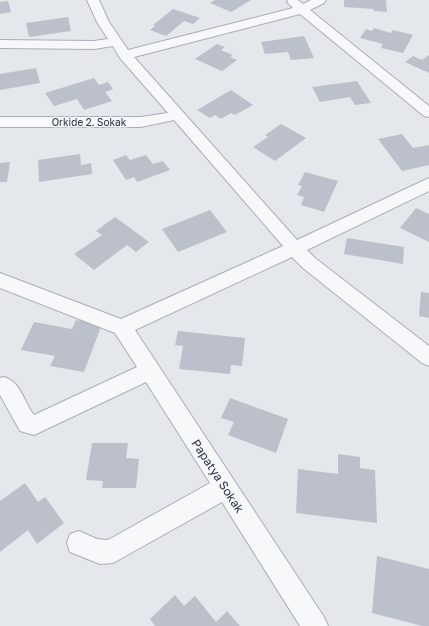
<svg xmlns="http://www.w3.org/2000/svg" width="429" height="626" font-family="'Golos Text',sans-serif">
  <style>
    .building { fill: #bbc0ca }
    .lines { fill: none; stroke-linecap: round; stroke-linejoin: round }
    .minor-casing { stroke: #a9aeb7; stroke-width: 2 }
    .minor { fill: #f7f8fa; fill-rule: evenodd }
    .labels { text-anchor: middle; dominant-baseline: central; stroke-width: 3; stroke-linejoin: round; paint-order: stroke }
    .far-street-label { font-size: 10px; fill: #2b3445; stroke: #f4f6f9 }
    .street-label { font-size: 12px; fill: #2b3445; stroke: #f4f6f9 }
  </style>
  <rect width="100%" height="100%" fill="#e4e7ec"/>
  <g class="building">
    <polygon points="215,0 251,0 231,12 210,3"/>
    <polygon points="344,0 386,0 387,12 374,11 373,9 344,7"/>
    <polygon points="8,1 11,12 0,14 0,2"/>
    <polygon points="173,9 200,18 193,24 184,21 166,36 150,30 155,26 153,25"/>
    <polygon points="68,17 71,31 29,37 26,23"/>
    <polygon points="374,28 391,33 393,30 413,35 403,53 381,48 383,44 360,38 366,29 372,31"/>
    <polygon points="304,36 314,58 291,60 288,52 265,54 261,42"/>
    <polygon points="217,44 225,47 221,50 233,55 230,57 237,60 222,71 195,59"/>
    <polygon points="429,55 429,73 405,62 413,56 422,60"/>
    <polygon points="36,68 40,83 0,90 0,74"/>
    <polygon points="94,78 99,85 108,82 113,89 105,92 112,101 84,110 77,99 54,106 45,93"/>
    <polygon points="357,81 371,103 355,105 350,97 320,102 312,87"/>
    <polygon points="231,90 253,105 235,115 231,113 221,119 215,115 210,118 197,110"/>
    <polygon points="281,124 306,138 275,161 253,147 268,137 265,135"/>
    <polygon points="402,134 413,148 429,145 429,165 402,171 378,139"/>
    <polygon points="80,154 81,165 91,163 92,174 39,182 38,160"/>
    <polygon points="126,155 130,160 146,155 153,164 163,161 170,170 137,182 134,177 126,180 113,160"/>
    <polygon points="10,162 7,182 0,182 0,163"/>
    <polygon points="305,172 338,181 324,212 301,205 304,197 297,195 302,186 298,185"/>
    <polygon points="416,208 429,214 429,242 400,228"/>
    <polygon points="210,210 227,232 178,252 162,229"/>
    <polygon points="115,217 149,242 136,252 127,245 94,270 74,254 102,235 96,231"/>
    <polygon points="347,238 404,247 403,264 344,254"/>
    <polygon points="421,292 429,293 429,318 419,316"/>
    <polygon points="76,320 102,324 84,372 50,366 55,356 21,350 34,322 72,329"/>
    <polygon points="178,331 245,338 242,366 231,365 230,374 179,369 183,346 175,345"/>
    <polygon points="230,398 288,419 276,453 228,435 234,422 221,418"/>
    <polygon points="92,443 128,443 126,458 139,459 136,488 102,488 103,481 86,480"/>
    <polygon points="338,454 360,457 360,468 375,470 377,523 296,513 298,469 338,474"/>
    <polygon points="25,483 38,502 45,497 64,523 37,544 28,530 0,552 0,501"/>
    <polygon points="377,556 429,569 429,626 422,626 372,613"/>
    <polygon points="175,595 184,606 195,596 216,622 227,611 240,626 155,626 150,619"/>
  </g>
  <g class="lines">
    <defs>
      <path id="minor" d="M 87,0 L 99,0 L 109,22 L 128,50 L 293,8 L 287,2 L 288,0 L 298,0 L 303,4 L 311,0 L 326,0 L 324,3 L 310,10 L 429,106 L 429,117 L 424,116 L 300,14 L 134,57 L 297,240 L 429,178 L 429,191 L 307,250 L 315,258 L 429,346 L 429,366 L 422,363 L 303,268 L 292,257 L 135,330 L 324,617 L 328,626 L 300,626 L 222,502 L 113,563 L 100,564 L 70,552 L 67,543 L 70,534 L 79,531 L 97,539 L 108,540 L 210,483 L 146,382 L 34,435 L 20,431 L 0,395 L 0,378 L 4,377 C 22,383 23,401 34,415 L 137,367 L 115,333 L 0,288 L 0,273 L 121,319 L 283,246 L 174,120 L 141,127 L 0,127 L 0,117 L 141,117 L 168,113 L 120,58 L 113,46 L 94,49 L 0,48 L 0,40 L 94,41 L 108,39 L 97,22 Z"/>
    </defs>
    <use href="#minor" class="minor-casing"/>
    <use href="#minor" class="minor"/>
  </g>
  <g class="labels">
    <g class="far-street-label">
      <text x="89" y="122">Orkide 2. Sokak</text>
    </g>
    <g class="street-label">
      <text transform="translate(218 476) rotate(57)">Papatya Sokak</text>
    </g>
  </g>
</svg>
